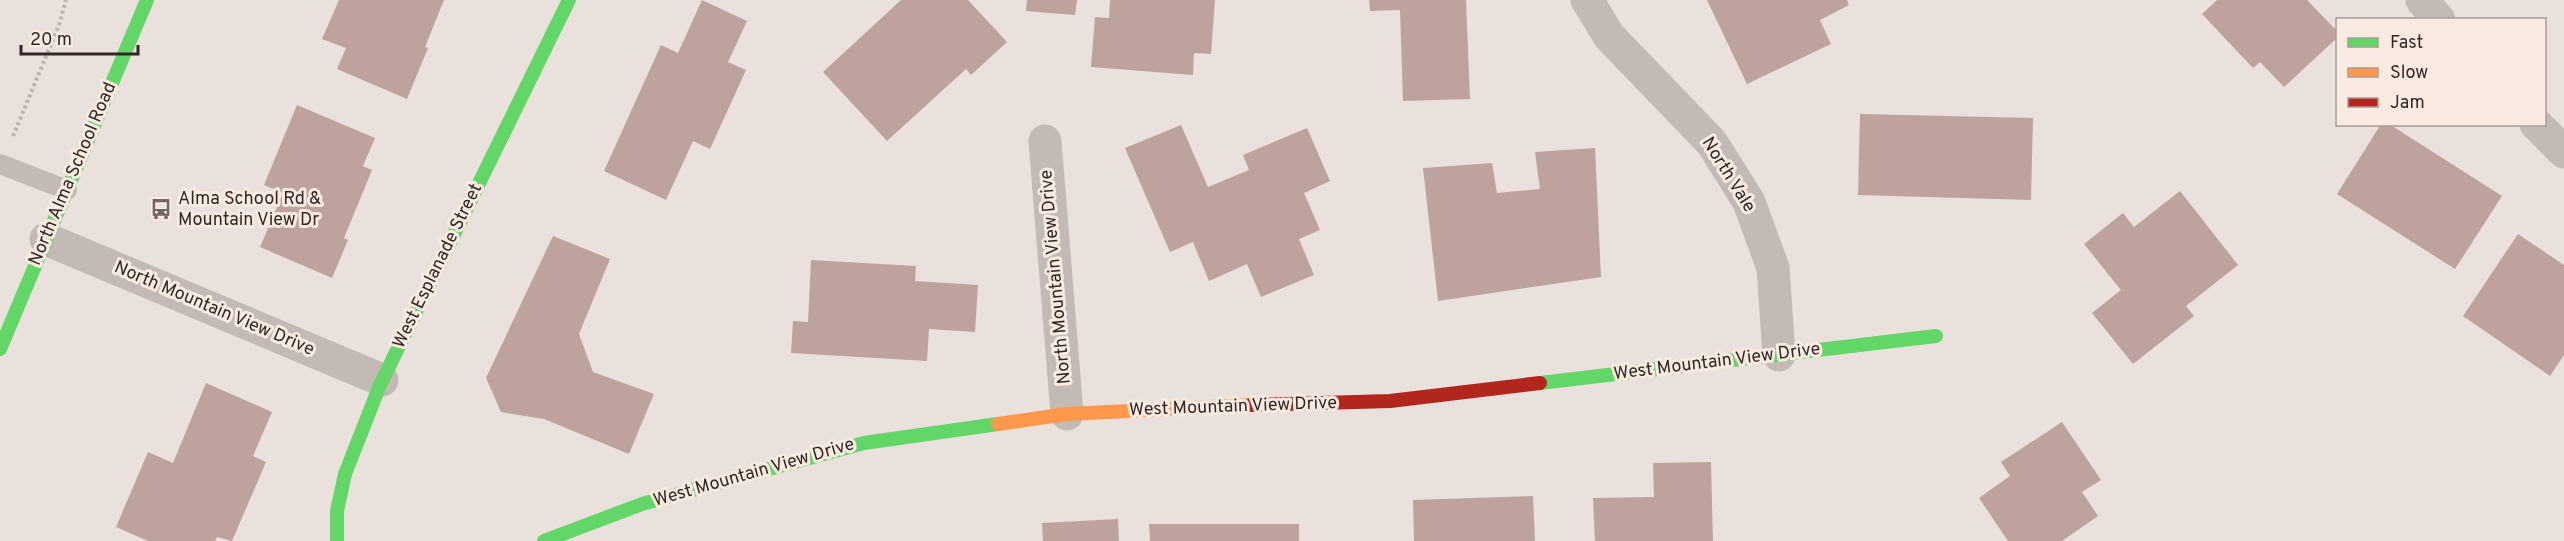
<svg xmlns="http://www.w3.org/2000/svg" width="2564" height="541" font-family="Overpass,sans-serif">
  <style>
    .building { fill: #bea29e }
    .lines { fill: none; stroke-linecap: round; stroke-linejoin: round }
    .path { stroke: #bcb2ae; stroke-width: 4; stroke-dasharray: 3 3; stroke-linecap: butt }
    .lane { stroke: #c3bab6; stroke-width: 20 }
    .street { stroke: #c3bab6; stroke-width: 33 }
    .fast { stroke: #63d668; stroke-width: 14 }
    .slow { stroke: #ff974d; stroke-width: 14 }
    .jam { stroke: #b3261e; stroke-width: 14 }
    .labels { text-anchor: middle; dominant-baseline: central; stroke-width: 6; stroke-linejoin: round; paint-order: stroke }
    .street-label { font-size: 18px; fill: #332725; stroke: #f9eae2 }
    .poi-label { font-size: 18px; fill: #332725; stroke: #f9eae2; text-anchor: start }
  </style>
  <rect width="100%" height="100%" fill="#eae1dc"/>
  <g class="building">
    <polygon points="339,0 444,0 425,47 428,48 407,99 337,69 346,48 322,39"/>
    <polygon points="702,0 747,21 728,62 746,70 710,149 693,141 666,200 604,171 661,45 678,53"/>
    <polygon points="901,0 968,0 1007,42 971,75 966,69 887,141 823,72"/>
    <polygon points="1027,0 1077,0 1075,15 1026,11"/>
    <polygon points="1110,0 1215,0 1211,54 1194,53 1193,75 1091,67 1095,17 1109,18"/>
    <polygon points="1369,0 1466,0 1470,99 1403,101 1400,10 1370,11"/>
    <polygon points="1707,0 1847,0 1849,5 1820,20 1831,44 1747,84"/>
    <polygon points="2217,0 2307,0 2338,32 2338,37 2284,87 2260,62 2253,68 2202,14"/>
    <polygon points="297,105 375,138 363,166 372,170 344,238 348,240 332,278 260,247 283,193 264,185"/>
    <polygon points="1860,114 2033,118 2031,200 1858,195"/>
    <polygon points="2381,124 2389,124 2502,196 2455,269 2337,194"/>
    <polygon points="1181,125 1208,187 1249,170 1243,155 1307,128 1330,181 1304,193 1320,230 1299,239 1314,275 1261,297 1247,264 1209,281 1193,242 1170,252 1125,148"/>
    <polygon points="1595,148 1601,277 1438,301 1423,168 1492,163 1497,193 1540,189 1535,152"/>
    <polygon points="2180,191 2238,265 2186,306 2194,316 2133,364 2092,313 2121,290 2084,244 2123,213 2134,227"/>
    <polygon points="2518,234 2564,265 2564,355 2550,376 2463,316"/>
    <polygon points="553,236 610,259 579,334 593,372 654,394 629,454 544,419 501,412 486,378"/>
    <polygon points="811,260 916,266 915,281 978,285 975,332 929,329 927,361 791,353 793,321 808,322"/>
    <polygon points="206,383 272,412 253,456 266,462 232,541 217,537 215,541 148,541 116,527 148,452 173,463"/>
    <polygon points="2062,422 2101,480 2082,492 2098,516 2062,541 2008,541 1979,498 2010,476 2001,462"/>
    <polygon points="1711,462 1713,541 1595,541 1593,498 1654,497 1653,463"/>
    <polygon points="1533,496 1535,541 1414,541 1413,500"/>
    <polygon points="1118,519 1119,541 1043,541 1042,523"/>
    <polygon points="1149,524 1299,524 1299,541 1150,541"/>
  </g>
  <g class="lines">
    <polyline class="path" points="13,136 59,25 66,0"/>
    <polyline class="lane" points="0,164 67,190"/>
    <g class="street">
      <polyline points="1587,0 1609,36 1712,143 1749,202 1773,268 1779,355"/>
      <polyline points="2422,0 2439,20"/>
      <polyline points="2536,124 2564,152"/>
      <polyline points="1045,141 1067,414"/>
      <polyline points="46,239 382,380"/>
    </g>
    <g class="fast">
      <polyline points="0,349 147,0"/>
      <polyline points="1540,383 1936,336"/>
      <polyline points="337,541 337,511 345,474 380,385 569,0"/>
      <polyline points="544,541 642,504 864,443 998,424"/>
    </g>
    <polyline class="slow" points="998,424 1067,414 1251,405"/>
    <polyline class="jam" points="1251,405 1390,401 1540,383"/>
  </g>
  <defs>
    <symbol id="bus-bare" viewBox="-9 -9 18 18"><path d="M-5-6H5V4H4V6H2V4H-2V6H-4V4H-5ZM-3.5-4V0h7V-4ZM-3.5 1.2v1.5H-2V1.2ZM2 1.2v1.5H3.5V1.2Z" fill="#736865" stroke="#f9eae2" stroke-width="2.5" paint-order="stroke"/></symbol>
  </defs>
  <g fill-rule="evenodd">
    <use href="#bus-bare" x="146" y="194" width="30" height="30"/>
  </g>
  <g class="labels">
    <g class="street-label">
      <text transform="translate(73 174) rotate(-67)">North Alma School Road</text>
      <text transform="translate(1728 175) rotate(58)">North Vale</text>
      <text transform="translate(438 266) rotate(-64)">West Esplanade Street</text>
      <text transform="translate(1056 277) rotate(-95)">North Mountain View Drive</text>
      <text transform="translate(214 309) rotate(23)">North Mountain View Drive</text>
      <text transform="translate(1717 362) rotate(-7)">West Mountain View Drive</text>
      <text transform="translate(1233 407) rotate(-2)">West Mountain View Drive</text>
      <text transform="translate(754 473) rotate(-16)">West Mountain View Drive</text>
    </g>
    <g class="poi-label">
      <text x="178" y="199">Alma School Rd &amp;<tspan x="178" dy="21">Mountain View Dr</tspan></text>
    </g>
  </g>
  <rect x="2336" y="18" width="210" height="108" fill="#f9eae2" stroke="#aa9c96" stroke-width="1.5"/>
  <rect x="2348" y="38" width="30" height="9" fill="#63d668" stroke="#aa9c96" stroke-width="1.5"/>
  <text x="2390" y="48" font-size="18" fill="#332725">Fast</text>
  <rect x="2348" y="68" width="30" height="9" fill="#ff974d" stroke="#aa9c96" stroke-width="1.5"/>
  <text x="2390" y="78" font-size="18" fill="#332725">Slow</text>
  <rect x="2348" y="98" width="30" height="9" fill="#b3261e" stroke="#aa9c96" stroke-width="1.5"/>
  <text x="2390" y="108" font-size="18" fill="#332725">Jam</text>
  <path d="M21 45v9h117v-9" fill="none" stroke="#332725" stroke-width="3"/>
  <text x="30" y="45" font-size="18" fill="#332725" stroke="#f9eae2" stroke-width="4.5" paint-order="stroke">20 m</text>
</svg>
